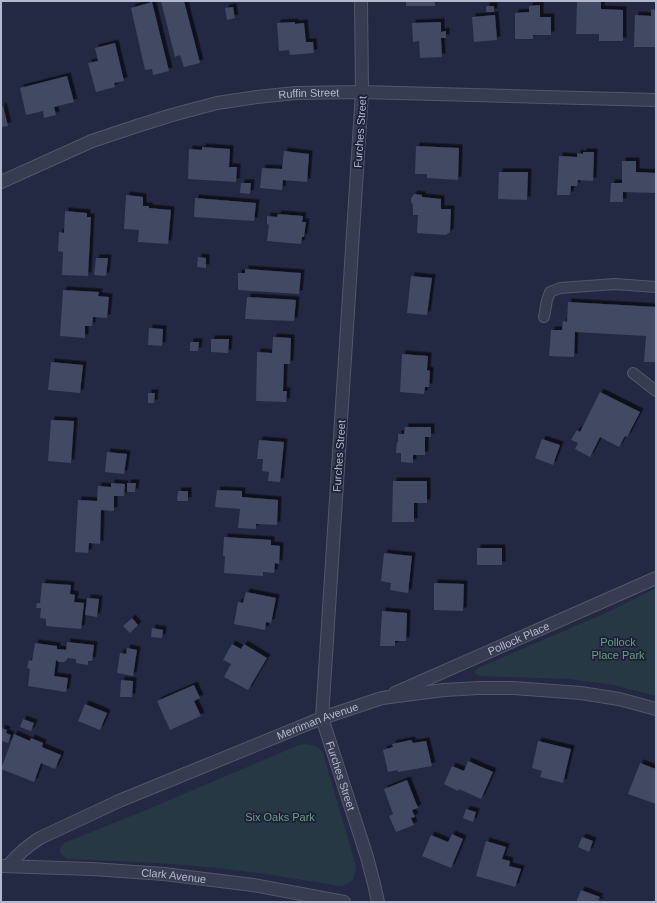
<svg xmlns="http://www.w3.org/2000/svg" width="657" height="903" font-family="Helvetica,sans-serif">
  <style>
    .green { fill: #253843 }
    .building { fill: #424864; filter: url(#shadow) }
    .lines { fill: none; stroke-linecap: round; stroke-linejoin: round }
    .service-casing { stroke: #53576c; stroke-width: 12 }
    .minor-casing { stroke: #53576c; stroke-width: 14 }
    .service { stroke: #383c51; stroke-width: 10 }
    .minor { stroke: #383c51; stroke-width: 12 }
    .labels { text-anchor: middle; dominant-baseline: central; stroke-width: 3.5; stroke-linejoin: round; paint-order: stroke }
    .street-label { font-size: 11px; fill: #b4b8cc; stroke: #1d2137 }
    .park-label { font-size: 11px; fill: #6a9e83; stroke: #1d2137 }
  </style>
  <defs>
    <filter id="shadow"><feDropShadow dx="3.5" dy="-3.5" stdDeviation="0" flood-color="#0009"/></filter>
  </defs>
  <rect width="100%" height="100%" fill="#232942"/>
  <g class="green">
    <polygon points="656,588 656,696 613,685 569,679 480,676 476,674 474,672 478,668 610,611"/>
    <path d="M 306,744 C 314,745 318,747 323,753 L 356,866 C 355,879 352,885 338,886 C 291,878 244,870 196,866 C 153,862 111,861 68,859 C 60,855 56,850 64,843 L 141,812 L 299,745 Z"/>
  </g>
  <g class="building">
    <polygon points="161,1 184,1 200,63 184,67 180,55 175,57"/>
    <rect x="406" y="1" width="29" height="5"/>
    <polygon points="577,1 597,1 601,2 601,9 623,10 623,41 599,41 599,34 576,34"/>
    <polygon points="152,2 169,71 153,75 152,69 145,70 131,8"/>
    <polygon points="540,5 540,17 551,17 551,35 533,35 533,39 515,39 515,13 529,12 529,6"/>
    <rect x="486" y="6" width="8" height="6"/>
    <polygon points="233,7 235,18 227,20 225,8"/>
    <polygon points="651,9 656,10 656,47 634,47 635,15 651,16"/>
    <polygon points="495,15 497,40 474,42 472,17"/>
    <polygon points="295,22 295,24 304,23 306,42 313,42 314,53 290,55 289,50 279,51 277,23"/>
    <polygon points="441,22 441,32 446,31 446,38 441,38 442,57 420,58 419,41 413,42 412,23"/>
    <polygon points="115,43 124,81 114,83 115,87 96,92 88,63 98,61 95,48"/>
    <polygon points="67,76 74,102 54,107 56,115 44,118 43,111 26,115 20,88"/>
    <polygon points="3,106 8,126 1,127 1,107"/>
    <polygon points="416,146 459,148 458,180 427,178 427,174 415,174"/>
    <polygon points="202,147 230,149 229,167 237,167 236,182 188,179 189,149 202,150"/>
    <polygon points="284,151 309,154 307,182 283,180 282,190 260,188 262,168 282,169"/>
    <polygon points="583,152 594,152 593,181 578,180 577,186 571,186 570,195 557,195 559,156 577,157 577,153 583,154"/>
    <polygon points="622,161 636,161 636,172 656,173 656,193 623,192 623,202 610,202 611,183 622,183"/>
    <polygon points="499,172 528,172 527,200 498,199"/>
    <polygon points="241,183 251,183 250,194 240,193"/>
    <polygon points="414,194 422,195 422,197 441,199 441,209 451,209 450,232 446,235 417,233 418,215 413,215 413,205 411,202 411,198 413,196"/>
    <polygon points="126,195 143,197 143,206 149,206 149,208 171,210 168,244 138,242 139,230 124,229"/>
    <polygon points="195,198 256,203 254,221 194,217"/>
    <polygon points="65,211 87,213 87,217 91,217 88,276 62,275 63,252 58,251 59,232 64,233"/>
    <polygon points="278,214 303,216 302,222 306,222 304,237 302,237 301,244 267,241 269,225 267,224 267,216 277,217"/>
    <polygon points="198,257 206,258 206,268 197,267"/>
    <polygon points="96,258 108,258 106,276 94,275"/>
    <polygon points="245,269 301,273 299,294 238,290 238,273 245,273"/>
    <polygon points="411,276 432,278 427,315 407,313"/>
    <polygon points="63,290 99,292 98,296 109,297 107,318 93,317 92,326 85,326 85,338 60,336"/>
    <polygon points="247,297 296,300 294,321 245,319"/>
    <polygon points="568,302 656,307 656,362 644,362 646,336 575,332 574,357 549,356 551,330 562,330 563,321 567,322"/>
    <polygon points="149,328 163,329 162,346 148,345"/>
    <polygon points="273,337 291,338 290,364 284,364 283,391 287,391 286,402 256,401 257,352 272,353"/>
    <polygon points="211,339 229,339 228,353 211,352"/>
    <polygon points="190,342 199,342 198,351 190,351"/>
    <polygon points="402,354 428,356 427,370 430,371 429,387 425,387 424,394 400,392"/>
    <polygon points="51,362 83,365 80,393 48,390"/>
    <polygon points="600,392 640,412 627,437 625,436 619,447 600,437 590,457 575,449 578,443 571,440 577,430 580,432"/>
    <polygon points="148,393 155,393 154,403 148,403"/>
    <polygon points="51,420 74,421 71,463 48,461"/>
    <polygon points="405,427 431,427 431,437 425,437 425,455 413,455 413,463 401,462 401,453 396,453 397,442 398,442 398,434 404,434"/>
    <polygon points="542,439 560,445 553,465 535,458"/>
    <polygon points="259,440 284,442 280,482 268,481 269,472 262,471 263,459 257,459"/>
    <polygon points="107,452 127,454 124,474 105,472"/>
    <polygon points="393,481 427,481 427,503 414,503 414,522 392,522"/>
    <polygon points="111,483 125,484 124,496 114,496 114,511 101,510 100,544 89,543 88,553 75,552 78,500 97,501 98,486 111,487"/>
    <polygon points="127,483 136,483 135,492 127,492"/>
    <polygon points="217,490 242,491 242,497 278,500 277,525 256,524 256,529 238,528 240,509 215,507"/>
    <polygon points="178,491 188,491 188,501 177,501"/>
    <polygon points="224,537 271,540 271,545 280,546 279,564 275,563 274,573 263,572 263,576 224,573 225,556 223,556"/>
    <rect x="477" y="548" width="25" height="17"/>
    <polygon points="384,553 412,556 408,593 390,590 391,583 381,581"/>
    <polygon points="42,583 71,585 70,594 75,595 74,602 84,603 81,629 46,626 46,619 40,618 41,608 36,608 37,603 40,603"/>
    <polygon points="434,583 464,584 463,611 434,610"/>
    <polygon points="246,592 276,598 271,623 266,622 265,630 234,624 238,602 243,603"/>
    <polygon points="87,598 99,599 97,617 85,615"/>
    <polygon points="382,611 407,613 406,641 395,641 395,646 380,646"/>
    <polygon points="132,618 138,625 130,633 123,626"/>
    <polygon points="152,628 163,630 162,638 151,637"/>
    <polygon points="67,642 94,645 92,661 88,661 88,665 76,663 76,659 67,658 67,660 64,662 59,662 56,660 54,676 68,678 66,692 28,686 30,669 27,668 29,660 32,661 35,643 57,646 57,649 66,650"/>
    <polygon points="232,644 241,649 244,644 267,658 248,690 224,677 231,664 223,660"/>
    <polygon points="127,648 137,650 133,676 117,673 120,653 126,654"/>
    <polygon points="121,680 133,681 132,697 120,697"/>
    <polygon points="194,685 200,698 194,701 201,716 170,730 157,701"/>
    <polygon points="85,704 107,713 100,730 78,721"/>
    <polygon points="23,719 34,723 31,731 20,727"/>
    <polygon points="1,728 7,730 6,733 11,735 8,743 3,741 1,744"/>
    <polygon points="14,734 30,741 31,738 43,743 42,747 61,755 55,769 41,763 34,782 1,769"/>
    <polygon points="411,740 413,743 426,741 432,766 398,772 398,770 388,772 383,750 393,747 392,744"/>
    <polygon points="538,741 571,749 563,783 540,777 542,771 532,768"/>
    <polygon points="468,761 493,772 481,799 459,789 458,791 444,784 452,766 464,771"/>
    <polygon points="640,763 656,769 656,804 628,794"/>
    <polygon points="407,780 418,808 412,810 415,817 411,818 414,825 396,832 389,816 393,814 384,789"/>
    <polygon points="466,809 476,812 473,822 463,818"/>
    <polygon points="452,834 463,839 451,868 422,856 431,835 448,842"/>
    <polygon points="582,837 593,841 589,852 578,847"/>
    <polygon points="486,841 506,847 502,859 510,861 509,866 521,869 515,887 476,876"/>
    <polygon points="581,890 600,897 598,900 602,902 576,902"/>
  </g>
  <g class="lines">
    <defs>
      <g id="service">
        <polyline points="544,317 547,300 550,292 560,288 615,284 656,287"/>
        <polyline points="633,373 656,391"/>
      </g>
      <g id="minor">
        <path id="s1" d="M 361,1 L 362,92 L 322,718 L 367,857 L 374,884 L 378,902"/>
        <path id="s2" d="M 1,182 L 92,141 L 137,126 L 172,115 L 217,103 L 257,97 L 296,93 L 362,92 L 656,100"/>
        <path id="s3" d="M 395,693 L 656,578"/>
        <path id="s4" d="M 2,866 L 92,869 L 164,874 L 253,885 L 344,902"/>
        <path id="s5" d="M 8,866 C 18,854 27,846 40,838 L 119,801 L 322,718 L 382,698 L 444,690 L 479,688 L 513,688 L 581,693 L 619,699 L 656,709"/>
      </g>
    </defs>
    <use href="#service" class="service-casing"/>
    <use href="#minor" class="minor-casing"/>
    <use href="#service" class="service"/>
    <use href="#minor" class="minor"/>
  </g>
  <g class="labels">
    <g class="street-label">
      <text stroke="none"><textPath href="#s2" startOffset="323">Ruffin Street</textPath></text>
      <text transform="translate(360 132) rotate(-86)">Furches Street</text>
      <text transform="translate(339 456) rotate(-86)">Furches Street</text>
      <text stroke="none"><textPath href="#s3" startOffset="135">Pollock Place</textPath></text>
      <text stroke="none"><textPath href="#s5" startOffset="344">Merriman Avenue</textPath></text>
      <text stroke="none"><textPath href="#s1" startOffset="779">Furches Street</textPath></text>
      <text stroke="none"><textPath href="#s4" startOffset="172">Clark Avenue</textPath></text>
    </g>
    <g class="park-label">
      <text x="618" y="642">Pollock<tspan x="618" dy="13">Place Park</tspan></text>
      <text x="280" y="817">Six Oaks Park</text>
    </g>
  </g>
  <rect width="657" height="903" fill="none" stroke="#b4b8cc" stroke-width="4"/>
</svg>
